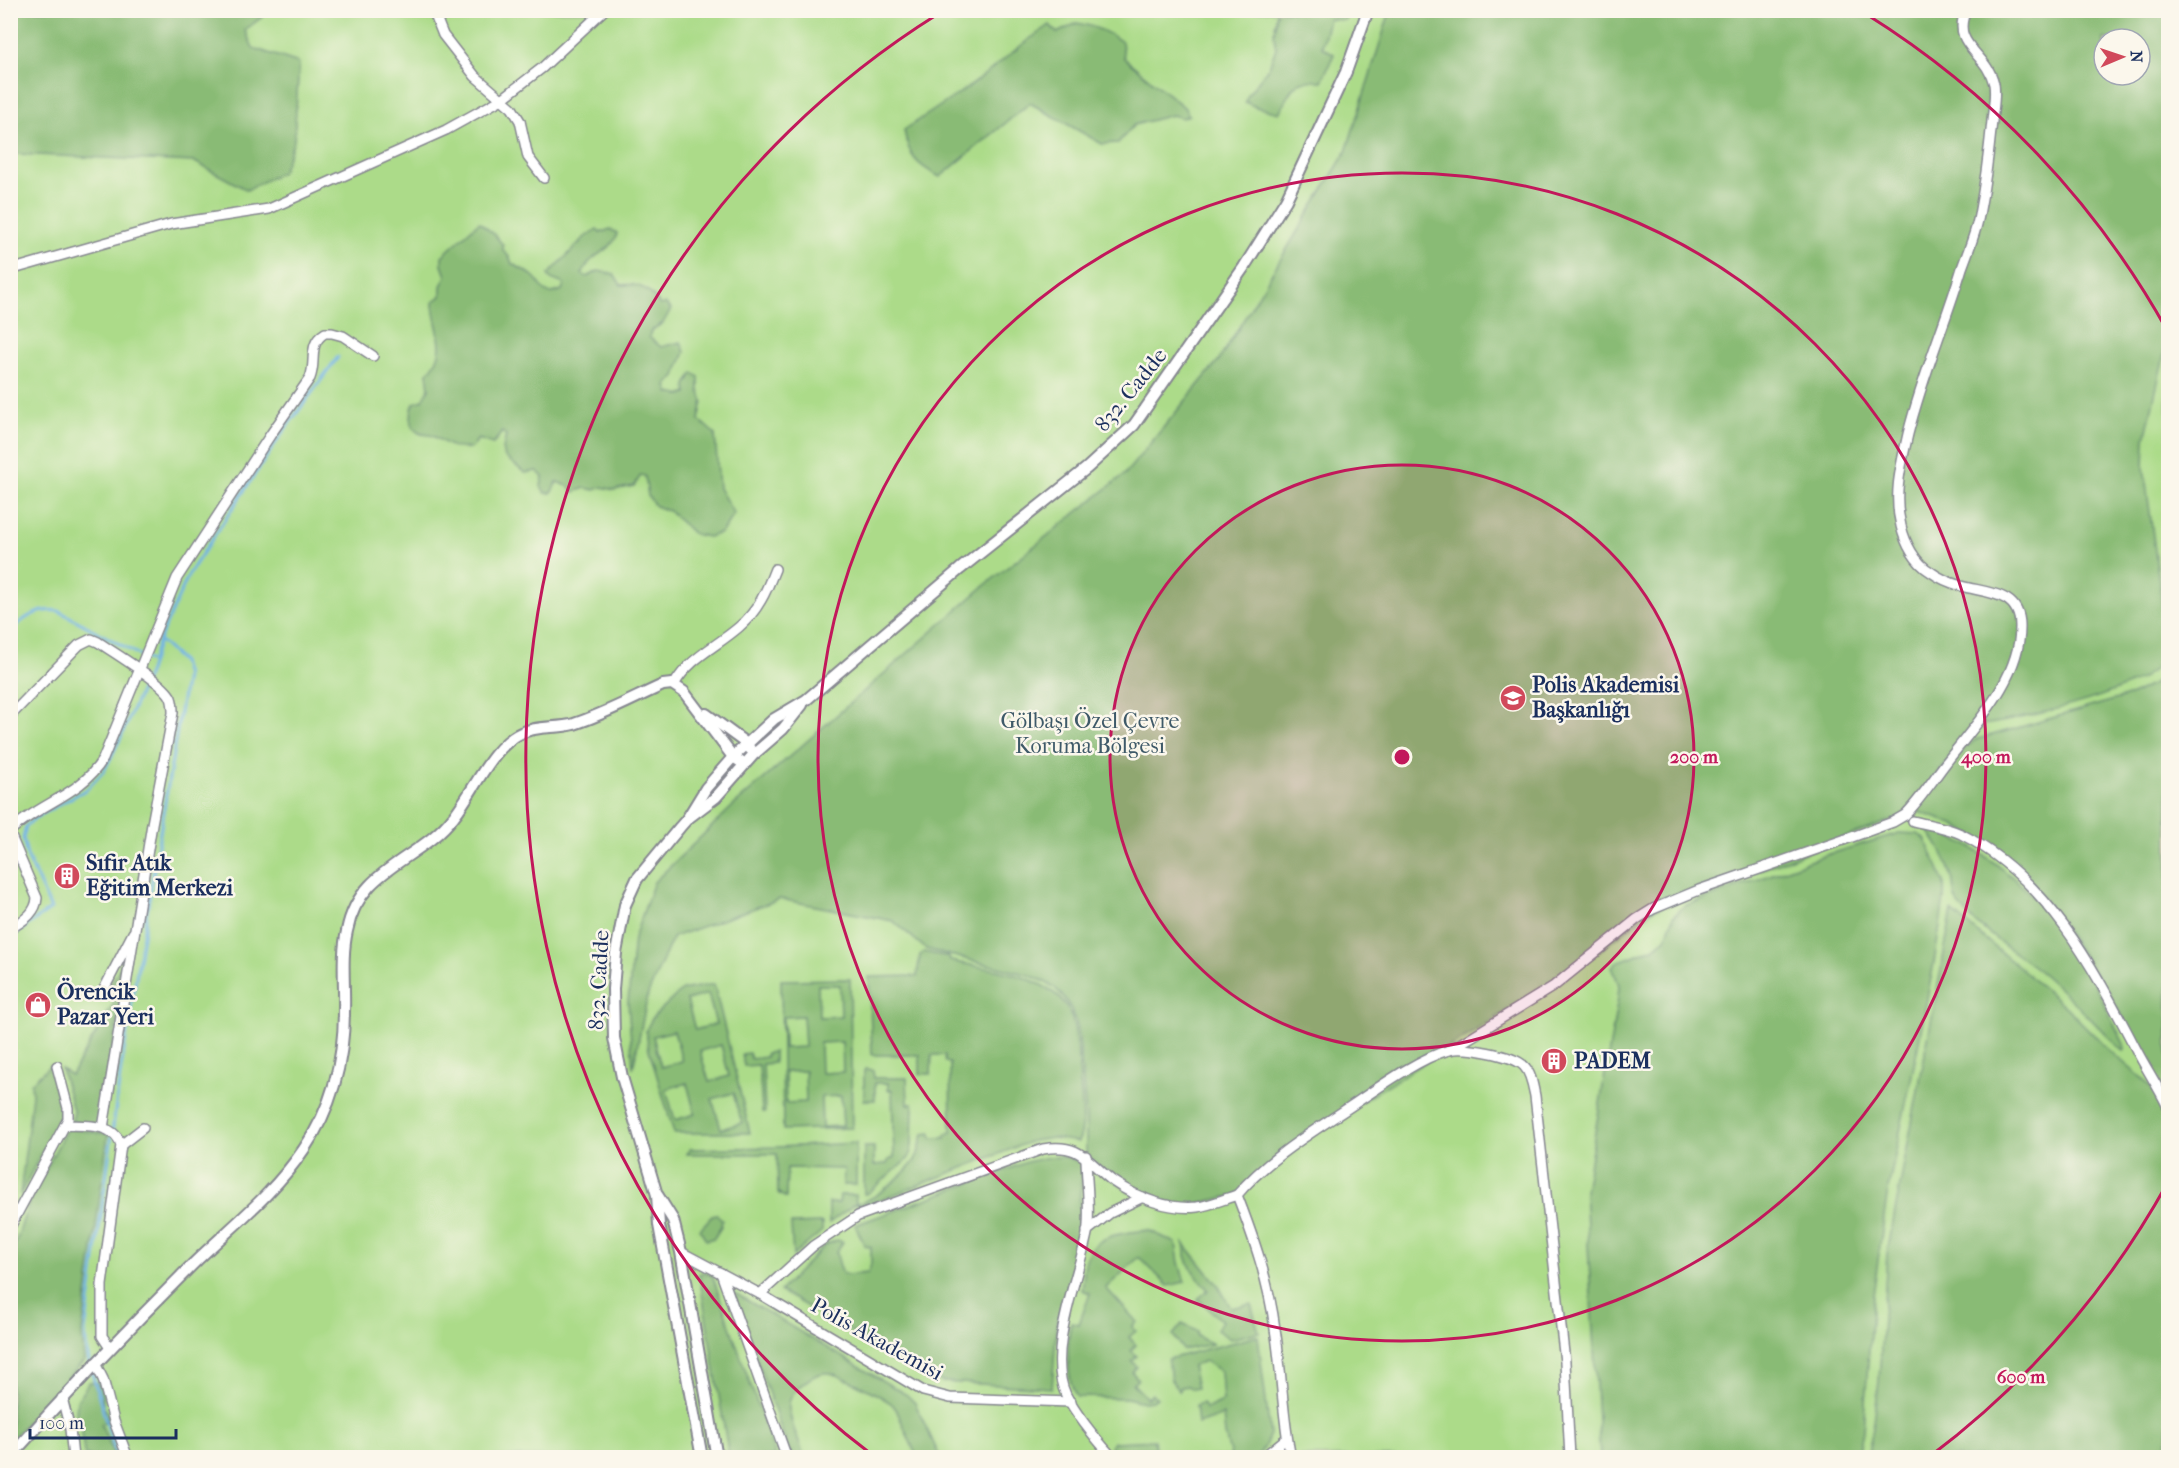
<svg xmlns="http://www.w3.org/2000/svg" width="2179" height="1468" font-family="'IM FELL French Canon',serif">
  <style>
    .green { fill: #acdb89; stroke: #648574; stroke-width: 1.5; fill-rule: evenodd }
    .forest { fill: #89bb75; stroke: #52756a; stroke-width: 1.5; fill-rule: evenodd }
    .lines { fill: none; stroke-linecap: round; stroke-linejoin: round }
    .stream { stroke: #70b2e5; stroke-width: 3 }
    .minor-casing { stroke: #868790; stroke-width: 12 }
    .tertiary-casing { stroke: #868790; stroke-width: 14 }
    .minor { stroke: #fff; stroke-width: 9 }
    .tertiary { stroke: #fff; stroke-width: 10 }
    .ring { fill: none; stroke: #c2185b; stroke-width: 3 }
    .labels { text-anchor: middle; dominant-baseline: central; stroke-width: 5; stroke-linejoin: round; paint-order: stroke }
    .street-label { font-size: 22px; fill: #1b2f5e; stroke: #fbf7ec }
    .poi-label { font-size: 22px; font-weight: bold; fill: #1b2f5e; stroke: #fbf7ec; text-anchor: start }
    .park-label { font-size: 22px; fill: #3f5a69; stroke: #fbf7ec }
    .centre { fill: #c2185b; stroke: #fbf7ec; stroke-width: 3 }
    .ring-label { font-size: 18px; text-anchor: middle; font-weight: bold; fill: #c2185b; stroke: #fbf7ec; stroke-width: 5; stroke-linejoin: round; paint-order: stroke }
  </style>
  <rect width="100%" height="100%" fill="#fbf7ec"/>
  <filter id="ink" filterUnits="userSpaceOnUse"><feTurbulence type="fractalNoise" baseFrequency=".0167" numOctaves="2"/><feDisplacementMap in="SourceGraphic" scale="12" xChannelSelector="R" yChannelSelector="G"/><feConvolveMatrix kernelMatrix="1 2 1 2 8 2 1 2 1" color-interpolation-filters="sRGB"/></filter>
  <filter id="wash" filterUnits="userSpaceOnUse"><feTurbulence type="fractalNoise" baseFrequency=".008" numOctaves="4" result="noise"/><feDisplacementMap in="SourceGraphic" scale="24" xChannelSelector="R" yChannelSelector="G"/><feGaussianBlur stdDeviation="1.35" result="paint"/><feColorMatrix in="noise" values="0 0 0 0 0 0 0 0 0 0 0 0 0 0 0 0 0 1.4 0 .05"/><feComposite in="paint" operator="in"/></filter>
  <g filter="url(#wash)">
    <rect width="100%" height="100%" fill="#f1dfc1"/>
    <path class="green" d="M 10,11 L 2168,11 L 2168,1457 L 11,1457 ZM 2104,39 L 2140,39 L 2140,75 L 2104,75 Z"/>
    <g class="forest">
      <polygon points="11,10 270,11 245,30 253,48 299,63 294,141 282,172 247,190 195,162 14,154 11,152"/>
      <path d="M 1277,11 L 1348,11 L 1345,20 L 1329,19 L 1322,47 L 1334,54 L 1322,81 C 1291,78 1293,88 1279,113 L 1256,107 L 1245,102 L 1249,93 L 1269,67 L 1276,48 L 1274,34 Z"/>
      <path d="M 1390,11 L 2168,11 L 2167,329 L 2165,351 L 2145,439 L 2144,467 L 2167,642 C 2167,651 2165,660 2157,667 C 2127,696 2019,720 1976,726 L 1905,815 L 1653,910 L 1581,965 L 1322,1126 L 1237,1195 L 1181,1207 L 1128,1191 L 1086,1156 L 1086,1116 L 1078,1029 L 1071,1009 L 1064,998 L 1055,988 L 1043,981 L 1029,975 L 926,949 L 893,921 L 780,899 L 673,937 L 648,994 L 633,1068 L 628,1002 L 634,938 L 654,882 L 733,806 L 984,586 L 1125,474 L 1219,360 L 1346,152 ZM 2104,39 L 2140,39 L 2140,75 L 2104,75 Z"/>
      <path d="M 1077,23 C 1094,26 1108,31 1122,42 L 1124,58 L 1184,107 L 1189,115 L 1183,118 L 1172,115 L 1134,125 L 1118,143 L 1102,144 L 1030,103 L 940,177 C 917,165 909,158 904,130 L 973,84 L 1028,40 L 1050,25 L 1057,33 Z"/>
      <path d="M 479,222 L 494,234 L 503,245 L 503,250 L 510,258 L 512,264 C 518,267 527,271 533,276 C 546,287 541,299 562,290 L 564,284 L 551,279 L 548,275 L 585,237 L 597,229 L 600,233 L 610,229 L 617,233 C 616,245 602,251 594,258 C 588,262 585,268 582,274 L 587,277 L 598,271 L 614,274 L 621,285 C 639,282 650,290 660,305 L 666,304 L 671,309 L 663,323 L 651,331 L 649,337 L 661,347 L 681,342 L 685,352 L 675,376 L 667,385 L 669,393 L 679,395 L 687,394 L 686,385 L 693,373 L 699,377 L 699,390 L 703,401 L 699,420 L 715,434 L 719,488 L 734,514 L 721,533 L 708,537 L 694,534 L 669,511 L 655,506 L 648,496 L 645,476 L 641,475 L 634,486 L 614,490 L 602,487 L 595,490 L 585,488 L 574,492 L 568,486 L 557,482 L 551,493 L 545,493 L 541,486 L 543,477 L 537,471 L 525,473 L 505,457 L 503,449 L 506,435 L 502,432 L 493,444 L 478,439 L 472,448 C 451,450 450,445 433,436 C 428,434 423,435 419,433 C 409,428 410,412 414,403 L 423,400 L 429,388 L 427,373 C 452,350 433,327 433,302 L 441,296 L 441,286 L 446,276 L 442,265 L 442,256 Z"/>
      <polygon points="2168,676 2168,1103 2111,997 2033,884 2015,866 1984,842 1953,824 1919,812 1917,806 1954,758 1975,740 2132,695"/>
      <path d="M 1925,826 C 1990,849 2044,898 2080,957 C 2097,985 2109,1015 2124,1044 L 2125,1050 L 2123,1051 L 2118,1047 C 2094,1022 2070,997 2043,974 C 2020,955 1970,925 1956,900 C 1953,894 1954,885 1952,878 C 1946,857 1937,843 1925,826 Z"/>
      <polygon points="1899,833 1918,834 1925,839 1938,866 1944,882 1944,899 1935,957 1918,1046 1888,1189 1873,1296 1863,1431 1858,1457 1600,1457 1585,1191 1618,998 1619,985 1612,967 1618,962 1655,947 1666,938 1673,917 1684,906 1826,855"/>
      <polygon points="1952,911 2066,1007 2110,1051 2143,1079 2156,1094 2168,1114 2168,1457 1867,1458 1874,1422 1879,1381 1887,1254"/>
      <path d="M 924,952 L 949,957 L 950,961 C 984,968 1047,974 1067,1007 C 1078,1027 1078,1056 1080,1079 C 1081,1098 1087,1125 1078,1142 L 1053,1138 L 1032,1141 L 872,1203 L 862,1206 L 855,1204 L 829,1223 L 829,1203 L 839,1203 L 840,1195 L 855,1195 L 856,1203 C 871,1204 904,1174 914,1162 L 918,1154 L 923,1134 L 931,1133 L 931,1138 L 945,1138 L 946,1134 L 951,1132 L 950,1063 L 945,1062 L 945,1055 L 932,1055 L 931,1074 L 920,1074 L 920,1055 L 872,1055 L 869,977 L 917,976 L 920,955 Z"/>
      <polygon points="128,953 100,1125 71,1122 74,1113 61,1069 71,1075 117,998 107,991"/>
      <path d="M 850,979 L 852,1128 L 783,1130 L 781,980 ZM 818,985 L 840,985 L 841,1016 L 819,1017 ZM 803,1016 L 805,1047 L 784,1048 L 783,1017 ZM 842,1042 L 843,1072 L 821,1073 L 820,1043 ZM 805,1071 L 806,1102 L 786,1103 L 785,1072 ZM 841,1096 L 843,1126 L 822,1127 L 821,1097 Z"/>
      <path d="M 714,984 L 750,1133 L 674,1133 L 648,1046 L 646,1030 L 653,1017 L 682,990 ZM 708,994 L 716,1024 L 695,1030 L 687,1000 ZM 674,1031 L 682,1061 L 661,1067 L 653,1036 ZM 721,1045 L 729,1076 L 709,1082 L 700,1051 ZM 687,1083 L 695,1114 L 675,1120 L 666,1089 ZM 733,1093 L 742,1123 L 721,1129 L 712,1099 Z"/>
      <polygon points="774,1052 774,1063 763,1064 765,1112 762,1112 759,1065 744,1066 742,1054 749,1053 751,1059 766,1057 766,1053"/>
      <polygon points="50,1065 61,1115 20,1195 32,1095 31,1083"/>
      <polygon points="865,1069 873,1070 874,1078 907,1078 908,1104 913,1104 912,1146 909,1158 867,1194 864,1194 864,1147 874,1147 874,1165 887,1164 888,1161 894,1157 892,1090 888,1090 888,1083 875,1083 875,1100 864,1100 864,1071"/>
      <polygon points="67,1128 108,1134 82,1333 84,1361 11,1440 10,1260 29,1202"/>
      <polygon points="856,1143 856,1185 843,1185 844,1169 787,1168 786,1198 778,1193 777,1154 687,1154 690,1149 777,1147"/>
      <polygon points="1049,1157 1066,1157 1083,1163 1075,1254 1071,1276 1057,1321 1052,1388 942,1382 911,1366 780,1291 825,1245 837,1240 843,1242 836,1252 842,1273 847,1275 868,1273 871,1264 871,1247 865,1246 855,1225 1027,1162"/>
      <polygon points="717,1215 722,1219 721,1227 714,1238 706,1240 700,1229 712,1216"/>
      <polygon points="822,1223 822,1231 793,1256 791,1224"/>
      <path d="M 1148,1230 L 1176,1243 L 1179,1263 L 1185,1282 L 1168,1286 L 1139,1257 L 1106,1288 L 1137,1322 L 1132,1327 L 1136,1331 L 1129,1337 L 1136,1345 L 1131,1350 L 1137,1356 L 1132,1361 L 1137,1367 L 1132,1372 L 1138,1379 L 1133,1384 L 1147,1398 L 1152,1394 L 1157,1398 L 1152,1401 L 1144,1402 L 1127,1398 L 1077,1397 C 1066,1381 1067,1341 1071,1322 L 1079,1324 L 1090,1293 L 1082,1290 C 1084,1281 1083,1269 1086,1260 C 1095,1233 1124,1233 1148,1230 Z"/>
      <path d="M 1184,1243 L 1218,1285 L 1231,1308 L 1251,1304 L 1259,1332 L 1230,1339 L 1217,1330 L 1222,1321 L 1198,1299 L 1208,1290 C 1195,1275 1185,1264 1184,1243 Z"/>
      <polygon points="704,1272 712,1275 776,1457 729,1457 699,1274"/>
      <path d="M 733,1292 L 907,1395 L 915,1403 L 940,1457 L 917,1457 L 896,1409 L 892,1404 C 880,1395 843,1376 830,1373 C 816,1370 790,1390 789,1404 C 788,1419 800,1443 804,1457 L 791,1457 Z"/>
      <polygon points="1182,1324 1197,1331 1197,1336 1212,1344 1183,1350 1173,1335"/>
      <polygon points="1258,1336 1270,1434 1264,1448 1256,1457 1231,1457 1225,1434 1223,1415 1198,1424 1196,1405 1202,1403 1206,1409 1223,1401 1221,1372 1205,1361 1192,1366 1197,1388 1192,1389 1188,1386 1180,1387 1179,1391 1171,1380 1168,1359"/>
      <polygon points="89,1382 98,1383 102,1389 103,1407 108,1413 108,1421 101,1424 115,1457 90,1457 84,1453 81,1422 76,1415 77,1401"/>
      <polygon points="1154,1440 1156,1457 1120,1457 1110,1447 1114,1442"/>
    </g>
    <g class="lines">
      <g class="stream">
        <path d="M 10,631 C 25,617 38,608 59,611 L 152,662"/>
        <polyline points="10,937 51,909 27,856 23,838 26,826 35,818 87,789 104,771 121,737 149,671 159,640 189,574 285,429 338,357"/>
        <polyline points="90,1367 86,1345 85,1331 121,1068 186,676 182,662 159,640"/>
        <polyline points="92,1373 117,1458"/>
      </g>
    </g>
  </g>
  <g filter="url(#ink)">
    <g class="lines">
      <defs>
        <g id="minor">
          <polyline points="433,10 443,35 475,76 512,108 520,121 528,157 544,178"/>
          <polyline points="10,270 171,224 269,209 446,130 502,99 542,68 604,10"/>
          <path d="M 674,685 C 689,658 716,647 739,627 C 758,611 766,592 775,569"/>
          <path d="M 10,716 L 79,645 L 91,639 L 98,642 C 113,652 166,684 171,698 C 173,703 173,708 173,713 L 152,824 L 103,1128"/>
          <path d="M 1913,821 C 1929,825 1946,827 1961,834 C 2048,878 2094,969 2137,1051 C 2147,1070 2159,1088 2168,1107"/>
          <path d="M 10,831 C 40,803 81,795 103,759 L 177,578 L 271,434 L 310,378 C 317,361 307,344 325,333 L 332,333 L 343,336 L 373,356"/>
          <path d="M 10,834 L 37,898 C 36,914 22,921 10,929"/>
          <polyline points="103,991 133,933"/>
          <path d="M 1450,1050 L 1554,986 L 1637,919 L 1653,909 L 1699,890 L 1852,837 L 1893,822 L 1905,815 C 1920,800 1932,781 1945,764 C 1975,725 2021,678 2020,626 C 2020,591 1985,593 1961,586 C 1951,583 1939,578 1931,572 C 1915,563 1905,543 1901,526 C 1893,494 1901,465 1908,434 C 1922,377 1945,324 1962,268 C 1968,251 1976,233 1979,215 C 1985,184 1989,152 1992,121 C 1993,109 1996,96 1994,84 C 1987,52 1950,46 1966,10"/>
          <path d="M 65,1125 C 84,1126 114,1122 121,1145 L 102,1285 L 102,1336 L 110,1348"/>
          <polyline points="121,1145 143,1128"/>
          <path d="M 1086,1156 C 1086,1179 1091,1213 1087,1234 C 1078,1278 1046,1353 1066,1395 C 1078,1418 1096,1439 1113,1458"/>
          <path d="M 1237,1195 C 1269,1157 1316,1130 1357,1102 C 1382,1085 1420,1058 1449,1050 C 1464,1046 1513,1055 1524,1066 C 1531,1073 1533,1086 1535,1096 L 1565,1362 L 1570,1458"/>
          <path d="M 1237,1195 C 1254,1239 1269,1282 1275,1329 C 1282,1371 1282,1416 1291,1458"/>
          <polyline points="10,1227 68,1119 68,1108 57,1066"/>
          <polyline points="1087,1231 1110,1213 1143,1197"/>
          <polyline points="681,1252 760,1294 923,1391 950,1398 1071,1402"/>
          <polyline points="721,1273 787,1458"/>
          <path d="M 760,1294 L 813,1246 L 858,1216 L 1043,1149 C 1081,1142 1088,1163 1114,1182 C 1137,1198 1169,1210 1197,1207 C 1211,1205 1224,1199 1237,1195"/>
          <polyline points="95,1363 103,1379 114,1421 128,1458"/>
          <polyline points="62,1398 70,1429 73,1458"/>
          <polyline points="1262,1458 1287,1438"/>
        </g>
        <g id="tertiary">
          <polyline points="706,714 747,744 750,749"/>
          <polyline points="687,819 706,788 733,757 774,719 806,700 960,569 1087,468 1134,425 1244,267 1286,200 1346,72 1368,10"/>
          <polyline points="658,1196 673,1220 681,1252 717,1458"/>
          <path d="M 10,1457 C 69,1391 129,1328 192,1265 C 231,1227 274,1194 304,1149 C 332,1108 344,1061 344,1011 C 345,985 341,957 347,931 C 359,867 420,861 454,816 C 474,791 492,746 521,733 C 538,725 557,729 574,724 C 605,714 634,698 663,685 L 672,684 L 684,692 L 733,757 L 744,764"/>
          <polyline points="702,1458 659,1225 657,1195 622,1077 614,1038 613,989 616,953 625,905 637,879 680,827 687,819 716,797 753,755 783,729 802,705"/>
        </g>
      </defs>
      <use href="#minor" class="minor-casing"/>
      <use href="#tertiary" class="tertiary-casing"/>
      <use href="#minor" class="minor"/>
      <use href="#tertiary" class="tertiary"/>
    </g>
  </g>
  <circle cx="1402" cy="757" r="292" fill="#c2185b" fill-opacity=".12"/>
  <g class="ring">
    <circle cx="1402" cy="757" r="292"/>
    <circle cx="1402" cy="757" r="584"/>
    <path d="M2168 1182A876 876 0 0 1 1929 1457M875 1457A876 876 0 0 1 938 14M1866 14A876 876 0 0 1 2168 332"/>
  </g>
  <defs>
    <symbol id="university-disc" viewBox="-11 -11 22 22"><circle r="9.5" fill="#d1495b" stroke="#fbf7ec"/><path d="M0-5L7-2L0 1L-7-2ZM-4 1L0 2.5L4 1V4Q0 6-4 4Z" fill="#fff"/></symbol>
    <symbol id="building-disc" viewBox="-11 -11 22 22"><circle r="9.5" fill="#d1495b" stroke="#fbf7ec"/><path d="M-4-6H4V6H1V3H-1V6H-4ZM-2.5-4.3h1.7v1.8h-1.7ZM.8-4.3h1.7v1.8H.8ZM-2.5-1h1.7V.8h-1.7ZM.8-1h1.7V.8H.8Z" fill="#fff"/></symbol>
    <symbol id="shop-disc" viewBox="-11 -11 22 22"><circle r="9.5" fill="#d1495b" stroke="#fbf7ec"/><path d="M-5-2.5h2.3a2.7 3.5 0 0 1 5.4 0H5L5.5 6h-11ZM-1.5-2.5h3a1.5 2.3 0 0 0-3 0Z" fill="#fff"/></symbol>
  </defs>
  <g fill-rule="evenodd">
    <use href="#university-disc" x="1498" y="683" width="30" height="30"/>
    <use href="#building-disc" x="52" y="861" width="30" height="30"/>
    <use href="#shop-disc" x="23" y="990" width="30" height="30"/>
    <use href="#building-disc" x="1539" y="1046" width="30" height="30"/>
  </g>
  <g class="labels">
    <g class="street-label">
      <text transform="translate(1131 390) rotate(-51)">832. Cadde</text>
      <text transform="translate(599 980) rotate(-87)">832. Cadde</text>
      <text transform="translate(877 1339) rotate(29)">Polis Akademisi</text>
    </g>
    <g class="poi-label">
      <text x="1532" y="685">Polis Akademisi<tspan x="1532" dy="25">Başkanlığı</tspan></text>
      <text x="86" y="863">Sıfır Atık<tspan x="86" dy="25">Eğitim Merkezi</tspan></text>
      <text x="57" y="992">Örencik<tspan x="57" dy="25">Pazar Yeri</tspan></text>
      <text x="1574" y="1061">PADEM</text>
    </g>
    <g class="park-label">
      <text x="1090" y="721">Gölbaşı Özel Çevre<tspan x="1090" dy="25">Koruma Bölgesi</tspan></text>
    </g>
  </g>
  <circle cx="1402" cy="757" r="9" class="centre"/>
  <g class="ring-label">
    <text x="1694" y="763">200 m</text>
    <text x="1986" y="763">400 m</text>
    <text x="2021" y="1383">600 m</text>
  </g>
  <rect width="2179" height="1468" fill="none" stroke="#fbf7ec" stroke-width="36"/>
  <g transform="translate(2122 57) rotate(88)"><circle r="28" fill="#fbf7ec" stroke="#a1a7b3" stroke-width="1.5"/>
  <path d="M0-4.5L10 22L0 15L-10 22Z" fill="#d1495b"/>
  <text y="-9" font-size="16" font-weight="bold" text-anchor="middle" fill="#1b2f5e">N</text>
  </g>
  <path d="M30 1429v9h146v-9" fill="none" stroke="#1b2f5e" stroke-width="3"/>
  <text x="39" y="1429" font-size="18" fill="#1b2f5e" stroke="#fbf7ec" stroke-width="4.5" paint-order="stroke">100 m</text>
</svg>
